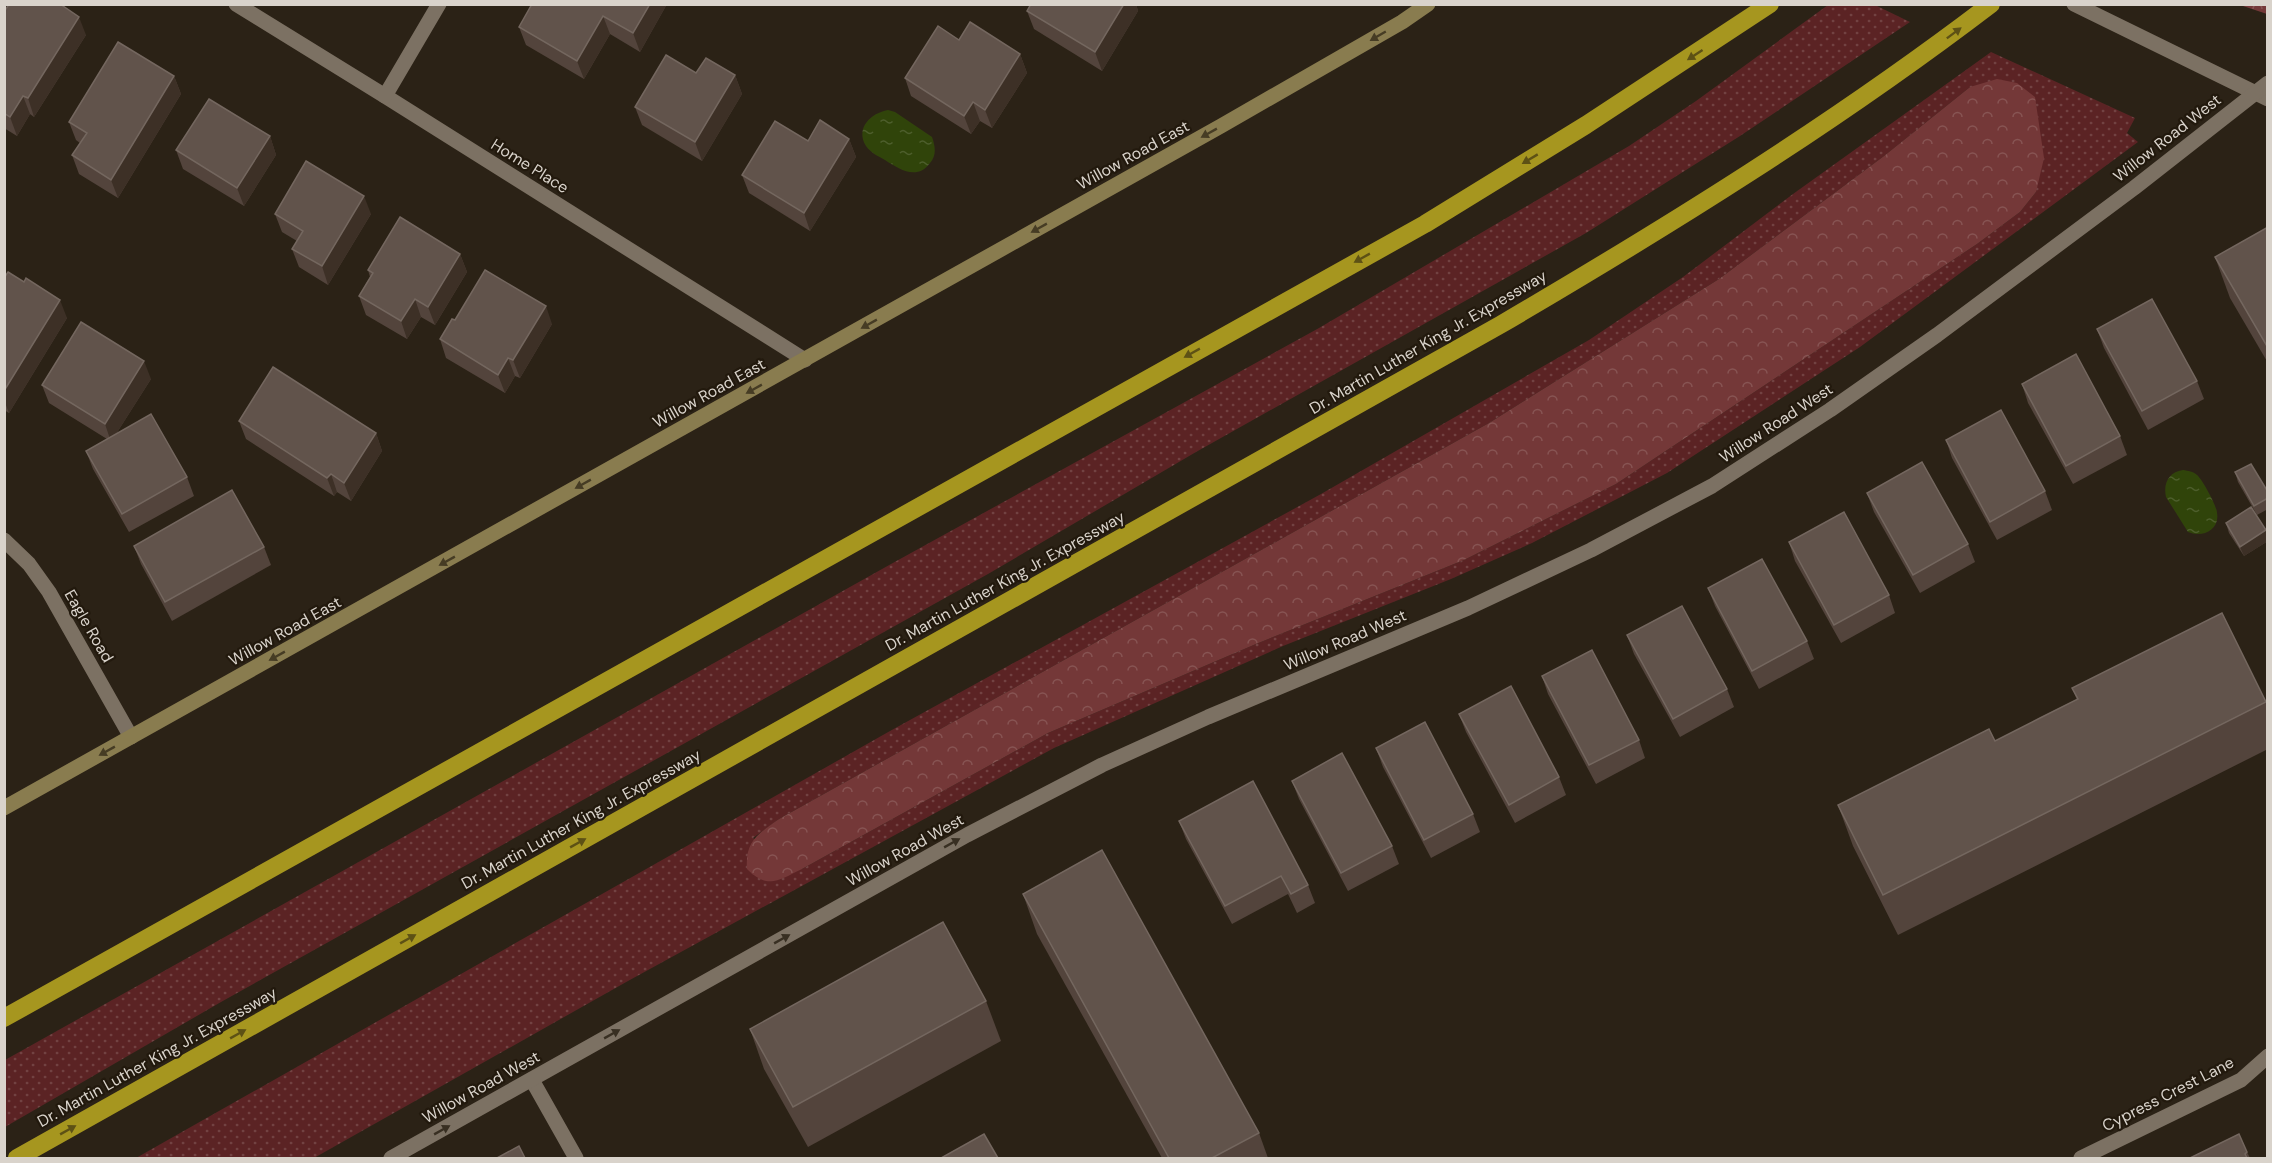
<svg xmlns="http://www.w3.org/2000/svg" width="2272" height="1163" font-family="'DM Sans',sans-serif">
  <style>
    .grass { fill: url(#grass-dots); fill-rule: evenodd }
    .forest { fill: url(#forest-crowns) }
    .water { fill: url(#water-ripples) }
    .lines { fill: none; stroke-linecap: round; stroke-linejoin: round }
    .minor { stroke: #7c7163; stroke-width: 15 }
    .tertiary { stroke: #7c7163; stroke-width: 15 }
    .secondary { stroke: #897c4f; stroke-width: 15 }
    .motorway { stroke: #a6961f; stroke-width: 18 }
    .wall { fill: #53443c }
    .shaded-wall { fill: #3d3026 }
    .building { fill: #61534b; stroke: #74675f; stroke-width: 1.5 }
    .oneway { fill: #5d5115 }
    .oneway2 { fill: #463c24 }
    .oneway3 { fill: #382f22 }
    .labels { text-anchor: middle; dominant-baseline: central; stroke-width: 4.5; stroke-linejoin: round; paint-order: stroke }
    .street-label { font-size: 16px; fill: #d9d3cb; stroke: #22190d }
  </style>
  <defs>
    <pattern id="grass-dots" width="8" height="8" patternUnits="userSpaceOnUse" patternTransform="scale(1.5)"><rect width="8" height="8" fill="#5b2324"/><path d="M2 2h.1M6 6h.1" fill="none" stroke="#724242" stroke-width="1.8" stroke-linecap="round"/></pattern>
    <pattern id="forest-crowns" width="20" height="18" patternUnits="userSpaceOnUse" patternTransform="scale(1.5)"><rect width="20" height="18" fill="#743838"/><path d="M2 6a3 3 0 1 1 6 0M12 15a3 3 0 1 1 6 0" fill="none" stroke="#875453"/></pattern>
    <pattern id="water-ripples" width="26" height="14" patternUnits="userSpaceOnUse" patternTransform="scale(1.5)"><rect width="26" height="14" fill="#30440a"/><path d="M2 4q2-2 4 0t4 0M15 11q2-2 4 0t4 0" fill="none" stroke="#4d5e2c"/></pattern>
  </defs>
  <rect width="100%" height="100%" fill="#2b2216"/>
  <g class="grass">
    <polygon points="1828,5 1875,5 1910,22 1740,136 1586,233 1196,452 988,574 221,1002 5,1127 5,1060 891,564 1319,328 1629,146 1696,101"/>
    <path d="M 1991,52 L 2135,118 L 2127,133 L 2138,142 L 1860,347 L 1667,473 L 1532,543 L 1451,579 L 1283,646 L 1054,748 L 628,981 L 314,1158 L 136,1158 L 890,731 L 1321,494 L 1589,340 L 1683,277 L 1793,194 ZM 1970,87 L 2036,192 L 2020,212 L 1977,244 L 1616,484 L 1464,560 L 1256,644 L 1048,733 L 802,869 L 753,838 L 779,819 L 1489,423 L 1719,279 L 1884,156 Z"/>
  </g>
  <g class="forest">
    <polygon points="2240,5 2267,5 2267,14"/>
    <path d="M 1997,79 L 2017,83 L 2035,97 L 2044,158 L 2036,192 L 2020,212 L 1977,244 L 1616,484 L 1464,560 L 1256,644 L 1048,733 L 802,869 C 779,880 768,890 747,869 C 745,841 758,834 779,819 L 1489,423 L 1719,279 L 1884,156 L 1970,87 Z"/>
  </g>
  <g class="water">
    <path d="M 888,110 L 895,112 L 932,137 C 935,146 937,155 930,163 C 917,181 899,169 885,160 C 878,156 871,153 866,146 C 855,128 871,113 888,110 Z"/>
    <path d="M 2183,470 C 2188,471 2193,471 2197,475 C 2202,479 2217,506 2217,513 C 2220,530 2202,538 2188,532 L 2166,497 C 2163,483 2169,472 2183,470 Z"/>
  </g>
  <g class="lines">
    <g class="minor">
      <polyline points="236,4 385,96 805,360"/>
      <polyline points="385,96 439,4"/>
      <polyline points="4,540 29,564 49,592 131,737"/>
      <polyline points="532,1080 576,1158"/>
      <polyline points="2081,1158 2241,1080 2268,1056"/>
    </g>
    <g class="tertiary">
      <polyline points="2074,4 2268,99"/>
      <polyline points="391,1158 967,835 1102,765 1208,717 1468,608 1591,550 1712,486 1830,410 1937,335 2134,188 2268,83"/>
    </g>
    <polyline class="secondary" points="4,808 1221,126 1402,22 1428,4"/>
    <g class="motorway">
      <polyline points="4,1018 1425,224 1586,125 1770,4"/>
      <path d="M 17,1158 L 1500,325 C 1669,226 1835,123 1991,4"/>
    </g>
  </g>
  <g class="wall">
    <polygon points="667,4 640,52 610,34 584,79 526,45 519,27"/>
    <polygon points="1031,4 1136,4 1138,11 1102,71 1034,29 1027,11"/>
    <polygon points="4,12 86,35 34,117 30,114 17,136 4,128"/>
    <polygon points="959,40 1020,54 1027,73 992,128 980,121 971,134 911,96 905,78"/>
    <polygon points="696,73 735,75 742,94 702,161 642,125 635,107"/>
    <polygon points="174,76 181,94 118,198 79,174 72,155 80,143 76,140 69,122"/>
    <polygon points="270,136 276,155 244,206 183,169 176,150"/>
    <polygon points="849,139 856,157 810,231 749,193 742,175 808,141"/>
    <polygon points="275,214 371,214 328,285 299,267 292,249 297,241 282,232"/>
    <polygon points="2268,227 2268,363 2230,298 2215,257"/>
    <polygon points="460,254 467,272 435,325 421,317 407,339 366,315 359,296 370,277 368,270"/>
    <polygon points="4,278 24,282 67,318 9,413 4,410"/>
    <polygon points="455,320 552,324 520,378 515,376 505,393 446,358 440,339"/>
    <polygon points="2097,329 2197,381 2204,399 2148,430 2104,348"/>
    <polygon points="151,379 116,434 187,477 194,496 129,532 93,469 86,451 107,439 49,403 42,385"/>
    <polygon points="2022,384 2120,436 2127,455 2073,484 2028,403"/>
    <polygon points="239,421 376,433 382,451 351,501 337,492 334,496 246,439"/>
    <polygon points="1946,440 2045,491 2052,510 1997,540 1952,458"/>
    <polygon points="2235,472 2268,492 2268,509 2257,515 2238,482"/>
    <polygon points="1867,493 1968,544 1975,562 1920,593 1874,512"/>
    <polygon points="2226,523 2266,530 2268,535 2268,541 2244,556 2229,533"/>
    <polygon points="1789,542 1889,595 1895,613 1841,643 1795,561"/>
    <polygon points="134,546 264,547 271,565 172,621 141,564"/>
    <polygon points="1708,588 1807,641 1814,659 1759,689 1715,606"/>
    <polygon points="1627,635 1727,689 1734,707 1680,737 1634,654"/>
    <polygon points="1542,676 1639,740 1645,758 1596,784 1548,694"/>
    <polygon points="2072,688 2266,702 2268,706 2268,749 1898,935 1853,846 1838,805 1995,741 2077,700"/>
    <polygon points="1459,714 1559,777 1566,795 1515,823 1466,732"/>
    <polygon points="1376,748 1473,814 1480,832 1431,858 1383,767"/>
    <polygon points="1292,781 1392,846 1399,864 1348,891 1299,799"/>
    <polygon points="1179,821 1308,885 1315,903 1297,913 1288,894 1232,924 1186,839"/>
    <polygon points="1023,894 1259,1133 1268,1158 1162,1158 1037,934"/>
    <polygon points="986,1001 1001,1041 808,1147 764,1069 750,1029"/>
    <polygon points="2247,1152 2250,1158 2190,1158"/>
  </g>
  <g class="shaded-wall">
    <polygon points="650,4 667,4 640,52 633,33"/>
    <polygon points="1124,4 1136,4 1138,11 1102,71 1095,52"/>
    <polygon points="603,16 610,34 584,79 577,61"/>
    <polygon points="79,17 86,35 34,117 28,98"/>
    <polygon points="1020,54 1027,73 992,128 985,110"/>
    <polygon points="735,75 742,94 702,161 695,142"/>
    <polygon points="174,76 181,94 118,198 111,180"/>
    <polygon points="23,96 30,114 17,136 10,117"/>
    <polygon points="973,102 980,121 971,134 964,116"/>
    <polygon points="270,136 276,155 244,206 237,188"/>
    <polygon points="849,139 856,157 810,231 804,213"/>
    <polygon points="364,196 371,214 328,285 322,266"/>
    <polygon points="460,254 467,272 435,325 428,307"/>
    <polygon points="415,299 421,317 407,339 401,321"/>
    <polygon points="60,300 67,318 9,413 4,400 4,391"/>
    <polygon points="546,306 552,324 520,378 513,360"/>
    <polygon points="508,358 515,376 505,393 498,375"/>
    <polygon points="144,361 151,379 111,442 105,424"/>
    <polygon points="376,433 382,451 351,501 344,483"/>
    <polygon points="331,474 337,492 334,496 327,478"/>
    <polygon points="2266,530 2268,535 2268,541 2244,556 2240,547"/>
  </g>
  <g class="building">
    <polygon points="9,4 60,4 79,17 28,98 23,96 10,117 4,113 4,12"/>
    <polygon points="532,4 650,4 633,33 603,16 577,61 519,27"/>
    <polygon points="1031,4 1124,4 1095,52 1027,11"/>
    <polygon points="970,22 1020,54 985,110 973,102 964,116 905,78 938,26 959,40"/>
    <polygon points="118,42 174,76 111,180 72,155 87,133 69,122"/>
    <polygon points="666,55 696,73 706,58 735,75 695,142 635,107"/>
    <polygon points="209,99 270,136 237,188 176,150"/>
    <polygon points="820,120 849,139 804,213 742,175 775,121 808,141"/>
    <polygon points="306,161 364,196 322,266 292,249 303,231 275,214"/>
    <polygon points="400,217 460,254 428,307 415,299 401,321 359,296 373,273 368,270"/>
    <polygon points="2268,227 2268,348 2215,257"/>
    <polygon points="485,270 546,306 513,360 508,358 498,375 440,339 452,319 455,320"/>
    <polygon points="8,272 24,282 26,278 60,300 4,391 4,278"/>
    <polygon points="2152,299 2197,381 2142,411 2097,329"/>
    <polygon points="81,322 144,361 105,424 42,385"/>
    <polygon points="2076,354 2120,436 2066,466 2022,384"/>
    <polygon points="273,367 376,433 344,483 331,474 327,478 239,421"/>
    <polygon points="2001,410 2045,491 1990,522 1946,440"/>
    <polygon points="151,414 187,477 122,514 86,451"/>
    <polygon points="1922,462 1968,544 1913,575 1867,493"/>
    <polygon points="2251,464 2268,492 2268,498 2254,506 2235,472"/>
    <polygon points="232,490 264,547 165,602 134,546"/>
    <polygon points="2251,507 2266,530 2240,547 2226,523"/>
    <polygon points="1844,512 1889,595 1834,625 1789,542"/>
    <polygon points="1762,559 1807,641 1752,671 1708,588"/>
    <polygon points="1682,606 1727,689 1673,719 1627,635"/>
    <polygon points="2222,613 2266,702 1883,895 1838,805 1989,729 1995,741 2040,718 2078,699 2072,688"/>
    <polygon points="1592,650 1639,740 1589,765 1542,676"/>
    <polygon points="1511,686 1559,777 1509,805 1459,714"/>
    <polygon points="1425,722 1473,814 1424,840 1376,748"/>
    <polygon points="1342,753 1392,846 1341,873 1292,781"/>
    <polygon points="1253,781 1308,885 1291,894 1281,876 1225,906 1179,821"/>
    <polygon points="1102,850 1259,1133 1212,1158 1169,1158 1023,894"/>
    <polygon points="943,922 986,1001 793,1107 750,1029"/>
    <polygon points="984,1134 998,1158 941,1158"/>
    <polygon points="2239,1134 2247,1152 2245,1154 2247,1158 2190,1158"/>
    <polygon points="519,1146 525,1158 497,1158"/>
  </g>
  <defs><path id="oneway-solid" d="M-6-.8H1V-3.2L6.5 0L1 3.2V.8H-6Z" transform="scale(1.5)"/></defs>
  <g class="oneway">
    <use href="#oneway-solid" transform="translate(1954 33) rotate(-37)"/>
    <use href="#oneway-solid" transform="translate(1695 55) rotate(147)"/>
    <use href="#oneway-solid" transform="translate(1530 159) rotate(149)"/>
    <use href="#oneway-solid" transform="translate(1362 258) rotate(151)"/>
    <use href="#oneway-solid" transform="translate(1192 353) rotate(151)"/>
    <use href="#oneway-solid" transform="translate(578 843) rotate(-29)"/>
    <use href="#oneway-solid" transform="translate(408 939) rotate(-29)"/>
    <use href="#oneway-solid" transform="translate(238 1034) rotate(-29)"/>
    <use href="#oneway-solid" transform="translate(68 1130) rotate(-29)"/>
  </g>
  <g class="oneway2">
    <use href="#oneway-solid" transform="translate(1378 36) rotate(150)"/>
    <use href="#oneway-solid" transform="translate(1209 133) rotate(151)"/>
    <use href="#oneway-solid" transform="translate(1039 228) rotate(151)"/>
    <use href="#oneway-solid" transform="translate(869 324) rotate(151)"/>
    <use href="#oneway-solid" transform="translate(754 389) rotate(151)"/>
    <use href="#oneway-solid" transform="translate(583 484) rotate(151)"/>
    <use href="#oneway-solid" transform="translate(447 561) rotate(151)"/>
    <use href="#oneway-solid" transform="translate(277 656) rotate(151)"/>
    <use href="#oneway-solid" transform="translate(107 751) rotate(151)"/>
  </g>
  <g class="oneway3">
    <use href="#oneway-solid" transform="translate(952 843) rotate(-29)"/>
    <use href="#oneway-solid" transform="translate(782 939) rotate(-29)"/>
    <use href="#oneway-solid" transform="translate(612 1034) rotate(-29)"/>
    <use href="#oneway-solid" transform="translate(442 1130) rotate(-29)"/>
  </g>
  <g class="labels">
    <g class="street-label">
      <text transform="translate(2167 138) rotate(-38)">Willow Road West</text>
      <text transform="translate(1133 155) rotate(-29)">Willow Road East</text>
      <text transform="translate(530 166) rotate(32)">Home Place</text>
      <text transform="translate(1428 342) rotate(-30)">Dr. Martin Luther King Jr. Expressway</text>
      <text transform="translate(709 393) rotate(-29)">Willow Road East</text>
      <text transform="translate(1776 423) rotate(-33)">Willow Road West</text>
      <text transform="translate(1005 581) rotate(-29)">Dr. Martin Luther King Jr. Expressway</text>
      <text transform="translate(89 626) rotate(60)">Eagle Road</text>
      <text transform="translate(285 631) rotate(-29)">Willow Road East</text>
      <text transform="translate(1345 640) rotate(-23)">Willow Road West</text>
      <text transform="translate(581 819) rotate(-29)">Dr. Martin Luther King Jr. Expressway</text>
      <text transform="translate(905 850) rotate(-29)">Willow Road West</text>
      <text transform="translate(157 1057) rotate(-29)">Dr. Martin Luther King Jr. Expressway</text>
      <text transform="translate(481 1087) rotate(-29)">Willow Road West</text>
      <text transform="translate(2168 1094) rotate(-27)">Cypress Crest Lane</text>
    </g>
  </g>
  <rect width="2272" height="1163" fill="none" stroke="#d9d3cb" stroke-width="12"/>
</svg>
